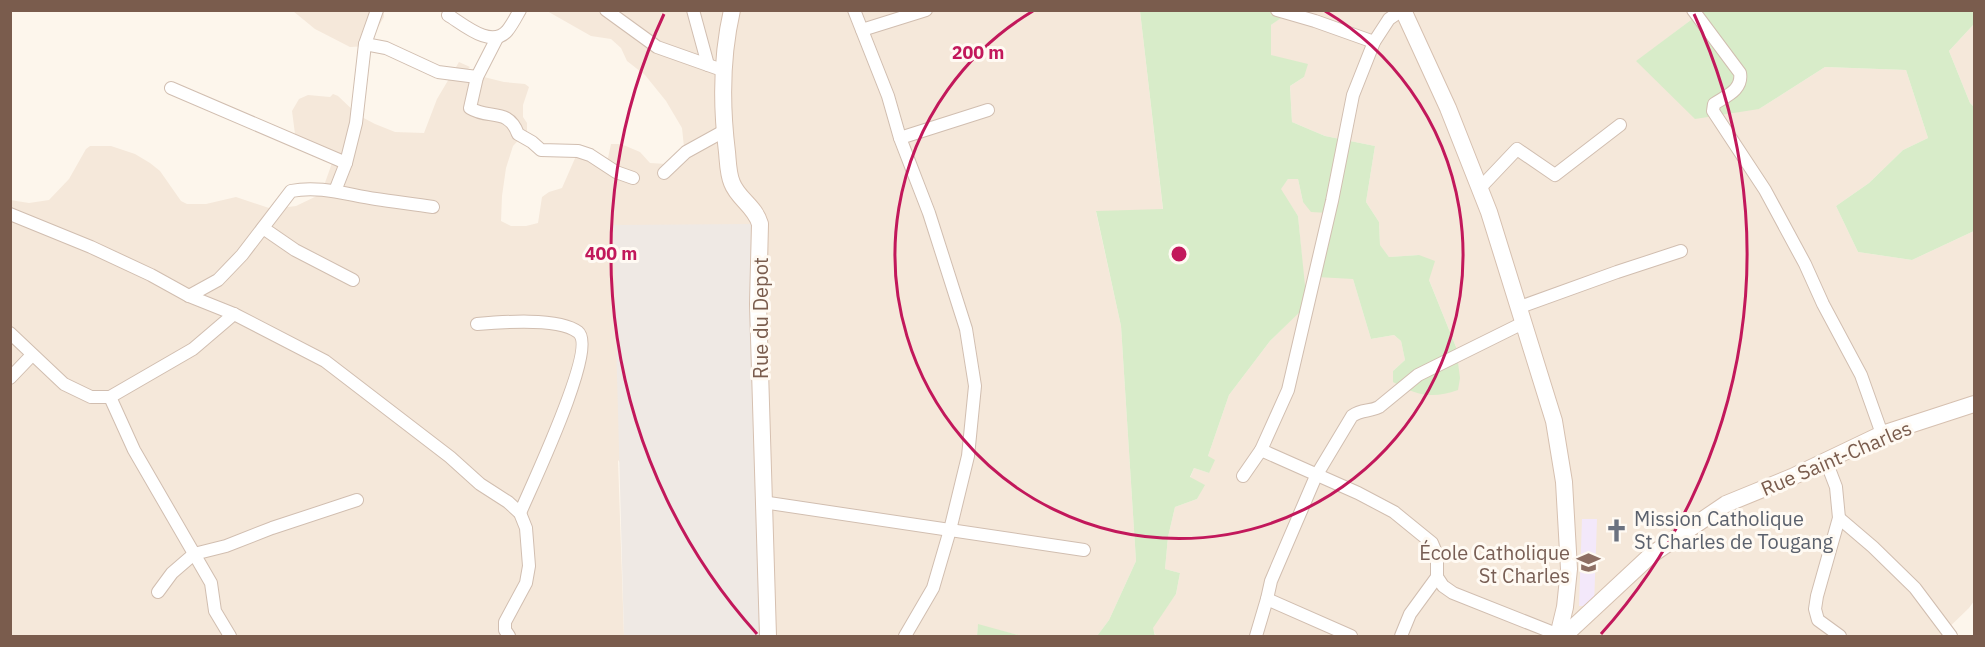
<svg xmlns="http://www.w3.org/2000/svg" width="1985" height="647" font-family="'IBM Plex Sans',sans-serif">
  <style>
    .residential { fill: #f5e8da }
    .industrial { fill: #efe9e4 }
    .education { fill: #f3e8fa }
    .green { fill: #d8ecc9 }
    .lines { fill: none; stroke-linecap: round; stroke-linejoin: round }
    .street-casing { stroke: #d1beb0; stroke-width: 14 }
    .secondary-casing { stroke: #d6c0b0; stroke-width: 18 }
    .street { stroke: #fff; stroke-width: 12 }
    .secondary { stroke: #fff; stroke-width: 16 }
    .ring { fill: none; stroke: #c2185b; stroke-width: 3 }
    .labels { text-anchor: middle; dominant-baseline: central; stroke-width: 6; stroke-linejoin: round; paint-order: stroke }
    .street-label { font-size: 20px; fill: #7a5c4d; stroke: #fffaf3 }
    .worship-label { font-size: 20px; fill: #5b616d; stroke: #fffaf3; text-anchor: start }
    .education-label { font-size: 20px; fill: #785e54; stroke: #fffaf3; text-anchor: end }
    .centre { fill: #c2185b; stroke: #fffaf3; stroke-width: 3 }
    .ring-label { font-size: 18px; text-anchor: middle; font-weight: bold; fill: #c2185b; stroke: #fffaf3; stroke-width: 6; stroke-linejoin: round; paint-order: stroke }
  </style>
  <rect width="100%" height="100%" fill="#fdf6ec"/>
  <g class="residential">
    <polygon points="1291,10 1703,11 1637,61 1759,109 1825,67 1906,70 1928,138 1903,150 1869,183 1836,206 1858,252 1912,260 1974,231 1974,601 1969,608 1940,636 1156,636 1152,628 1176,594 1180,573 1165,569 1168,537 1175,507 1197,499 1204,485 1190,478 1194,468 1209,473 1208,456 1229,395 1270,341 1306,305 1298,216 1280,189 1288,179 1298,179 1303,202 1328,213 1353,279 1371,339 1394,335 1401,341 1405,360 1393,371 1456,347 1419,255 1389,257 1380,246 1379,222 1366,202 1375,146 1325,136 1292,122 1290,86 1304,77 1271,55 1271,25"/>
    <polygon points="293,11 384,11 384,17 375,32 370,46 350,47 315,29"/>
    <polygon points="547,11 1140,11 1163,210 1096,212 1121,326 1136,561 1109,620 1097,636 1022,636 978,625 977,636 762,636 618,460 624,636 11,636 10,200 29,203 49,200 69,179 86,149 90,146 111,146 135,154 150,163 160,171 181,201 187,204 206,204 236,197 272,209 296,206 321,194 332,163 299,140 295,134 292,111 299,99 308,95 330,97 333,94 338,96 358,115 375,124 395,132 424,133 437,99 459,62 470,67 466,71 468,73 504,82 525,84 529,87 523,105 523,117 527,123 527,131 513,146 506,168 502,196 501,221 511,226 526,226 538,223 542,197 549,192 562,188 576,156 587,152 608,158 611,144 621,144 640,152 650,163 667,164 684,147 682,128 666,101 645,75 627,61 621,48 611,39 591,36"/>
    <polygon points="1974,24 1974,107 1970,103 1949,51"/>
  </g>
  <polygon class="industrial" points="751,224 752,371 762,636 624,636 613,225"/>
  <polygon class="education" points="1582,519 1597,519 1594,606 1579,606"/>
  <g class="green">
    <path d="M 1140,11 L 1291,11 L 1271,25 L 1271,55 L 1308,64 L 1304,77 L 1290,86 L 1292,122 L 1325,136 L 1375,146 L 1366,202 L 1379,222 L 1380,245 L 1389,257 L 1419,255 L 1435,261 L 1429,280 L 1456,347 L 1460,378 L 1458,390 C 1433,399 1417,396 1393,382 L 1393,371 L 1405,360 L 1401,341 L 1394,335 L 1371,339 L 1353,279 L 1317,277 L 1328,213 L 1311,212 L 1303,202 L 1298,179 L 1288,179 L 1281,189 L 1298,216 L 1307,305 L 1270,341 L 1229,395 L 1208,456 L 1215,460 L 1209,473 L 1194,468 L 1190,477 L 1205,485 L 1197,499 L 1175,507 L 1168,537 L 1165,569 L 1180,573 L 1176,594 L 1153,628 L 1155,636 L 1097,636 L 1109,620 L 1136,561 L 1121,326 L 1096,211 L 1163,209 Z"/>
    <polygon points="1703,11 1974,11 1974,24 1949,51 1970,103 1974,107 1974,231 1912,260 1858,252 1836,206 1869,183 1903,150 1928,138 1906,70 1825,67 1759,109 1695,119 1636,61"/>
    <polygon points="978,624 1022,636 977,636"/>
  </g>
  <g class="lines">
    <defs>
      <g id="street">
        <polyline points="606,10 657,47 722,70"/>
        <polyline points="693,10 708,65"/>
        <polyline points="854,10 888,96 900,138 929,213 966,329 975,386 968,456 950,530 933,588 905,636"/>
        <polyline points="1277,10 1315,21 1374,42"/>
        <path d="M 1693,10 L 1740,73 C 1743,90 1726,96 1714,104 L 1713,111 L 1765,190 L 1805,264 L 1823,304 L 1861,375 L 1882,434"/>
        <path d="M 448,15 C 463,24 491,49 507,31 C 512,25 516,17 520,10"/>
        <polyline points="862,30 926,10"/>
        <path d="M 497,38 L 477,77 L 470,108 C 489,120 508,107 518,134 L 532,142 L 541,150 L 578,151 L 590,155 L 616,172 L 633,178"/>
        <polyline points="365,44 386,48 438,72 477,77"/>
        <polyline points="171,88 346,163"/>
        <polyline points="900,138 988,110"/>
        <polyline points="664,173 686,152 724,131"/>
        <polyline points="1480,188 1517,149 1555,175 1620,125"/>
        <polyline points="335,191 346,163 356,123 365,44 377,10"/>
        <polyline points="10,214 91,247 151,275 189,296 234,314 325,361 450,457 480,484 508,502 520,513 526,528 529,566 526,583 505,622 505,630 509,636"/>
        <polyline points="263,228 295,250 353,280"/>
        <path d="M 189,296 L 218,280 L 242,255 L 291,191 C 320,185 348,195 376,199 C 395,202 414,204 433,207"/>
        <polyline points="1520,307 1617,272 1681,251"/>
        <path d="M 477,324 C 500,322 559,317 578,332 C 598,348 530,489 520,513"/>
        <polyline points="10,333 64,384 91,397 110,397 193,349 234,314"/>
        <polyline points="10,378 32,355"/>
        <polyline points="110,397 134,450 211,583 215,611 230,636"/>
        <polyline points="1261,450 1358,493 1394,512 1432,543 1437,555 1437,577 1443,586 1453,593 1559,635"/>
        <polyline points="1826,461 1836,487 1839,518 1817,596 1815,609 1818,620 1840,636"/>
        <polyline points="1243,476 1261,450 1288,390 1332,201 1353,95 1374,42 1389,19 1402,10"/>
        <polyline points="762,502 1084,550"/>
        <polyline points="1839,518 1873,547 1915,588 1951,636"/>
        <polyline points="158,592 172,573 194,554 226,546 272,528 357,500"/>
        <polyline points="1256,636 1267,599"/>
        <path d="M 1351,636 L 1267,599 L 1271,581 L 1316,476 L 1352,416 C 1362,409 1369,412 1379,407 L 1418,375 L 1523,323"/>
        <polyline points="1401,636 1410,614 1437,577"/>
      </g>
      <g id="secondary">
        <path d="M 732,10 C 721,58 721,104 727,152 C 728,162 728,174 732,183 C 738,199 755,206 760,224 L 758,304 L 768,636"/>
        <polyline points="1403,10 1448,108 1489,212 1554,421 1564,482 1569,569 1565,607 1558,636"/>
        <polyline points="1564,636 1651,555 1726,504 1792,477 1882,434 1974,404"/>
      </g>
    </defs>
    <use href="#street" class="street-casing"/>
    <use href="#secondary" class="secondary-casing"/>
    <use href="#street" class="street"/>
    <use href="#secondary" class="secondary"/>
  </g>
  <g class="ring">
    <path d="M1325 11A284 284 0 1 1 1033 11"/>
    <path d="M757 634A568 568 0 0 1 664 14M1694 14A568 568 0 0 1 1601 634"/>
  </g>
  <defs>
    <symbol id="church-bare" viewBox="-9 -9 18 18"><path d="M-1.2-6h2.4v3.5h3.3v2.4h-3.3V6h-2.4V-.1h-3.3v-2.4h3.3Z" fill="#6b7280" stroke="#fffaf3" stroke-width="2.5" paint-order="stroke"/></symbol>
    <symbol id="school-bare" viewBox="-9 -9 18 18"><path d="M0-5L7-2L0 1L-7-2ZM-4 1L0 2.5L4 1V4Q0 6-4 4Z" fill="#8d6e63" stroke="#fffaf3" stroke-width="2.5" paint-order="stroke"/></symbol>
  </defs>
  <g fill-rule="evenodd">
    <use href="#church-bare" x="1600" y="514" width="33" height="33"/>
    <use href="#school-bare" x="1572" y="546" width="33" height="33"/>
  </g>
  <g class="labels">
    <g class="street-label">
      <text transform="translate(760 318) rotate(-90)">Rue du Depot</text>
      <text transform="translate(1836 458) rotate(-23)">Rue Saint-Charles</text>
    </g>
    <g class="worship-label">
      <text x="1634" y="518">Mission Catholique<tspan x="1634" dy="23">St Charles de Tougang</tspan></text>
    </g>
    <g class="education-label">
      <text x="1570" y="552">École Catholique<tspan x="1570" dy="23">St Charles</tspan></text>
    </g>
  </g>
  <circle cx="1179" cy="254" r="9" class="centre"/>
  <g class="ring-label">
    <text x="978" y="59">200 m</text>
    <text x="611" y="260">400 m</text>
  </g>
  <rect width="1985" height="647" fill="none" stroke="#7a5c4d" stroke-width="24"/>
</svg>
